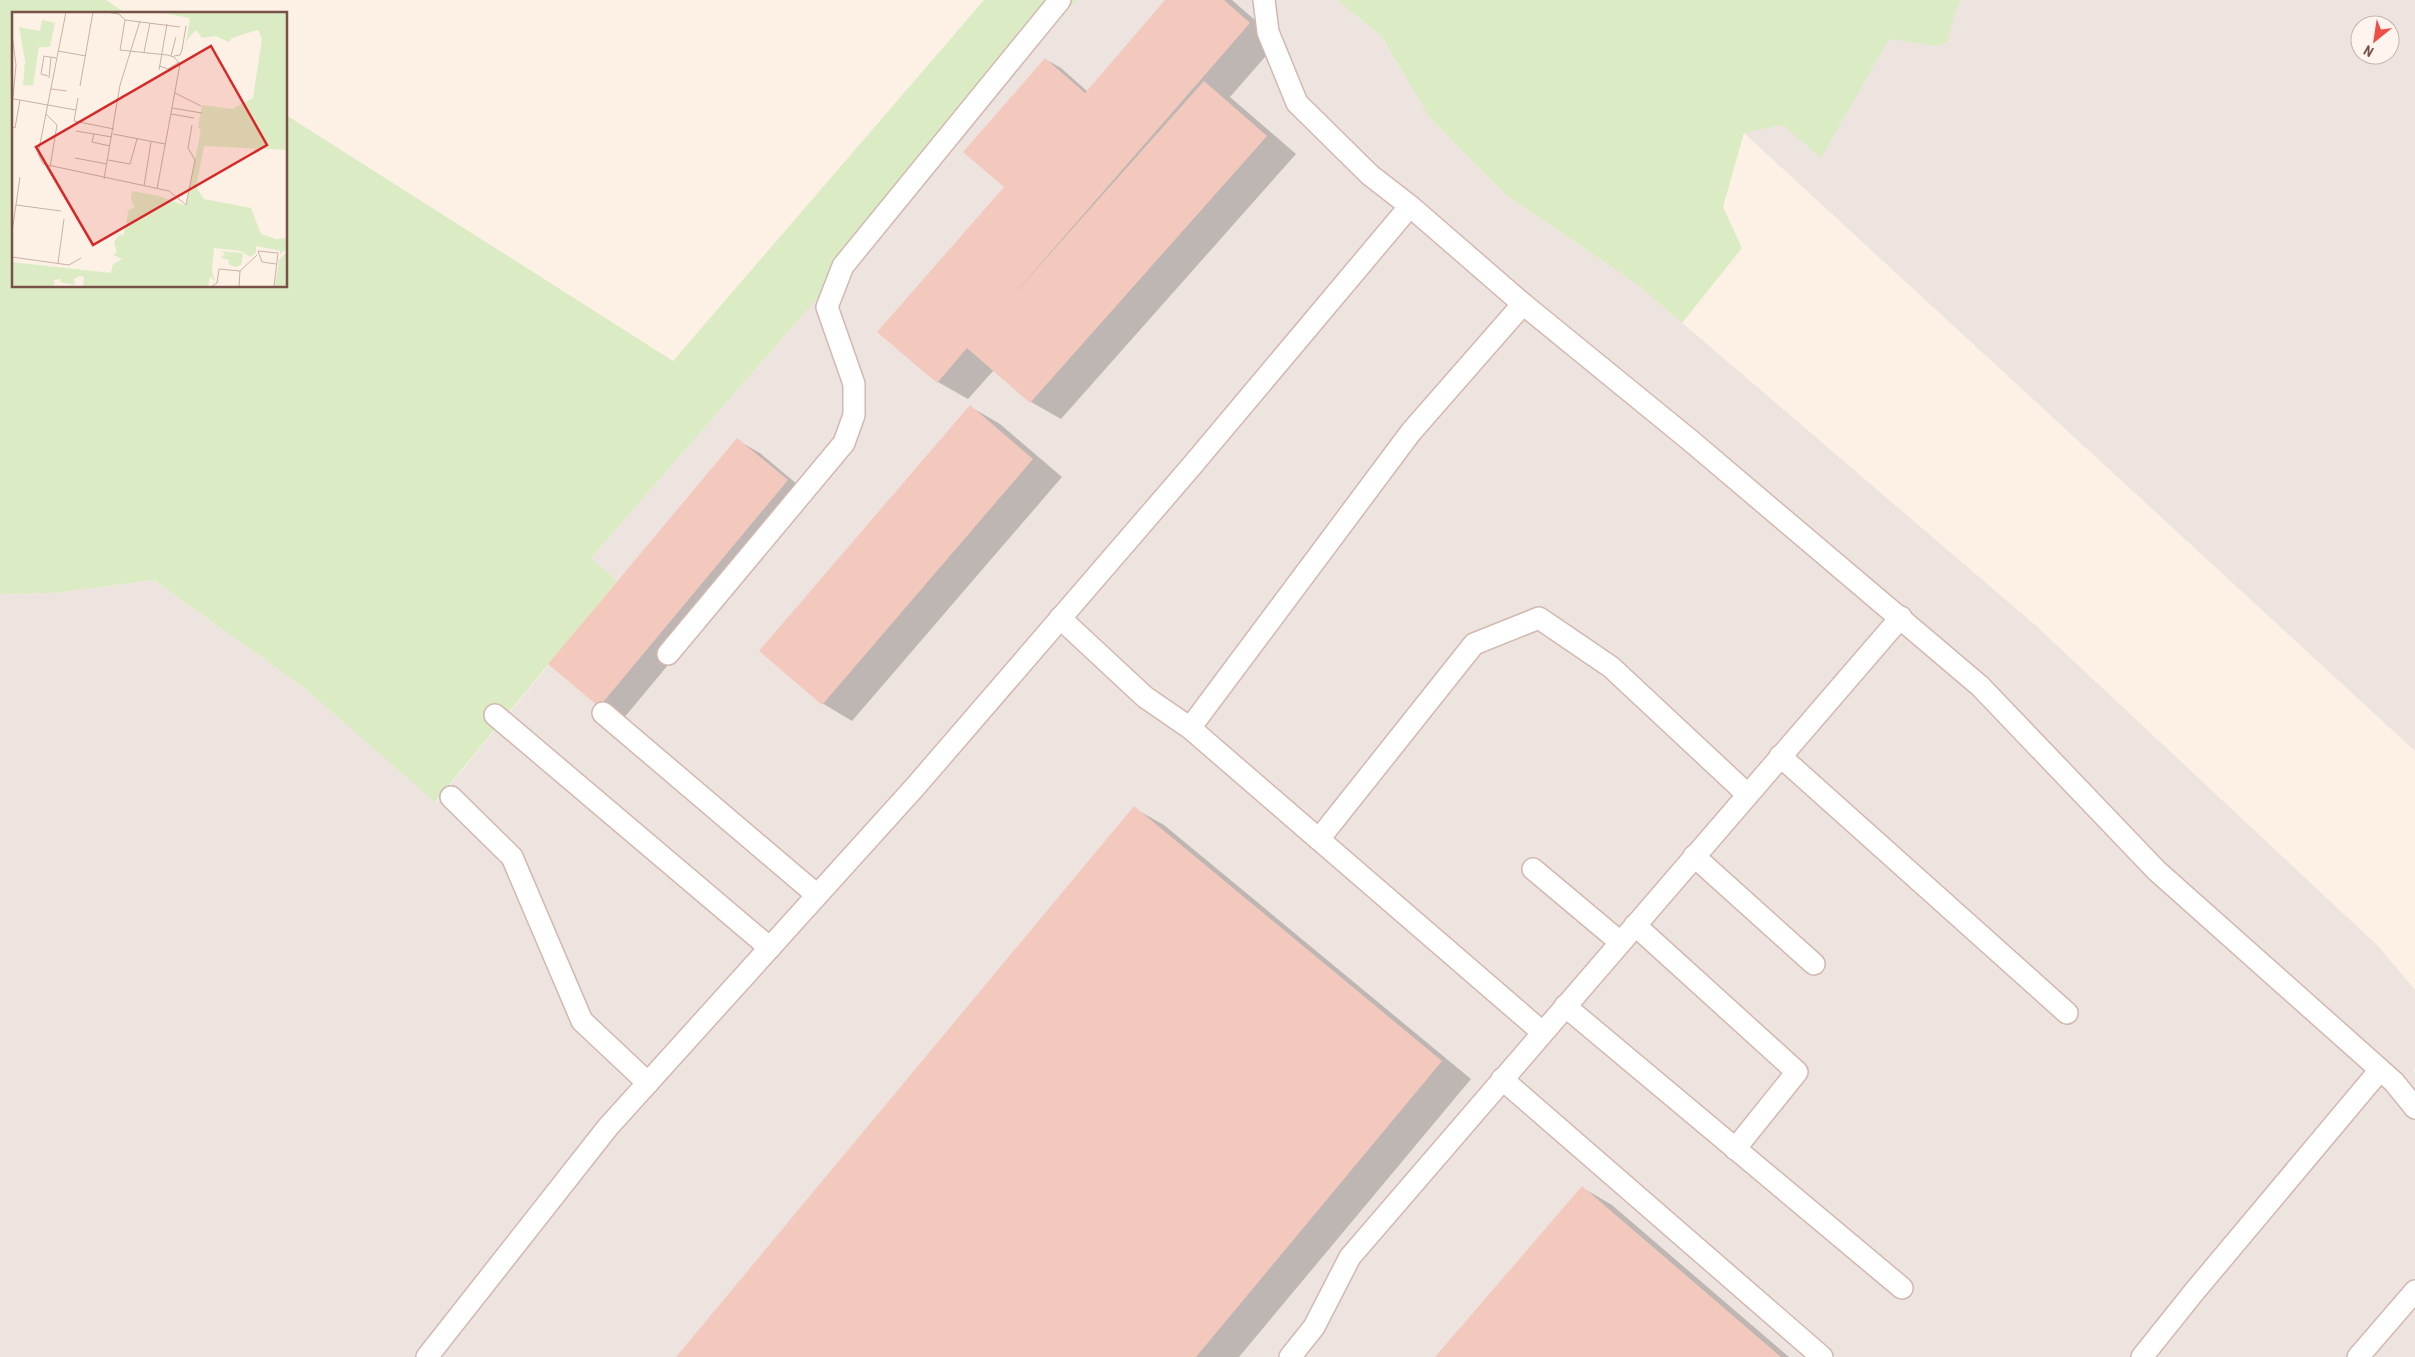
<svg xmlns="http://www.w3.org/2000/svg" width="2415" height="1357" font-family="'Roboto Condensed',sans-serif">
  <style>
    .industrial { fill: #ede4e0; fill-rule: evenodd }
    .green { fill: #dbecc4 }
    .shadow { fill: #0003 }
    .building { fill: #f4c9bd }
    .lines { fill: none; stroke-linecap: round; stroke-linejoin: round }
    .service-casing { stroke: #d2b8ae; stroke-width: 24 }
    .service { stroke: #fff; stroke-width: 21 }
    .inset-road { fill: none; stroke: #c8b1a7; stroke-width: 1 }
    .view { fill: #d62828; fill-opacity: 0.15; stroke: #d62828; stroke-width: 2.5 }
    .inset-edge { fill: none; stroke: #785249; stroke-width: 2.5 }
  </style>
  <rect width="100%" height="100%" fill="#fdf1e6"/>
  <g class="industrial">
    <polygon points="1077,0 1337,0 1382,37 1429,117 1506,195 1638,285 2034,624 2378,946 2415,990 2415,1068 2413,1070 2415,1073 2415,1357 0,1357 0,594 54,593 154,580 303,687 436,802 617,582 591,558"/>
    <path d="M 1600,0 L 2415,0 L 2415,751 L 1744,133 ZM 2360,25 L 2390,25 L 2390,55 L 2360,55 Z"/>
  </g>
  <g class="green">
    <polygon points="0,0 106,0 127,14 14,14 14,286 286,286 286,115 673,361 984,0 1077,0 591,558 617,581 435,802 303,687 154,580 54,593 0,594"/>
    <path d="M 1337,0 L 1961,0 C 1952,14 1953,29 1946,43 L 1937,46 L 1889,39 L 1821,158 L 1783,125 L 1744,133 L 1723,207 L 1742,248 L 1682,323 L 1638,285 L 1506,195 L 1429,117 L 1382,37 Z"/>
  </g>
  <g class="shadow">
    <polygon points="1167,0 1232,0 1279,41 1230,97 1296,154 1061,419 1031,402 994,370 968,399 938,382 879,332 1005,187 1045,59 1061,68 1088,92"/>
    <polygon points="971,407 1000,424 1062,477 852,721 822,703"/>
    <polygon points="737,440 760,453 810,495 623,719 600,706"/>
    <polygon points="1134,808 1164,825 1471,1079 1239,1357 678,1357"/>
    <polygon points="1583,1188 1612,1205 1789,1357 1437,1357"/>
  </g>
  <g class="building">
    <polygon points="1165,0 1224,0 1250,23 1008,301 1204,81 1267,136 1030,403 967,348 937,383 877,332 1004,187 963,152 1045,58 1085,93"/>
    <polygon points="970,405 1033,459 822,705 759,651"/>
    <polygon points="737,438 788,480 599,707 548,664"/>
    <polygon points="1134,806 1442,1061 1196,1357 676,1357"/>
    <polygon points="1582,1186 1781,1357 1435,1357"/>
  </g>
  <g class="lines">
    <defs>
      <g id="service">
        <polyline points="1264,0 1268,32 1297,103 1370,175 1410,206 1523,304 1691,441 1980,686 2157,871 2394,1082 2415,1108"/>
        <polyline points="1060,618 1145,697 1190,728 1542,1032"/>
        <polyline points="668,654 844,443 854,415 854,384 827,307 843,266 1060,0"/>
        <polyline points="603,713 817,895"/>
        <polyline points="495,715 770,948"/>
        <polyline points="1190,728 1411,432 1523,304"/>
        <polyline points="1780,756 2067,1013"/>
        <polyline points="451,797 512,857 582,1021 648,1083"/>
        <polyline points="1319,839 1474,644 1539,618 1611,667 1747,794"/>
        <polyline points="1694,856 1814,964"/>
        <polyline points="1533,869 1620,942"/>
        <polyline points="1635,925 1797,1072 1735,1149"/>
        <polyline points="1565,1006 1902,1288"/>
        <polyline points="1502,1079 1822,1357"/>
        <polyline points="427,1357 608,1127 915,787 1190,468 1410,206"/>
        <polyline points="1290,1357 1314,1327 1350,1257 1901,617"/>
        <polyline points="2142,1357 2194,1292 2380,1070"/>
        <polyline points="2358,1357 2415,1291"/>
      </g>
    </defs>
    <use href="#service" class="service-casing"/>
    <use href="#service" class="service"/>
  </g>
  <g transform="translate(12 12)">
    <rect width="275" height="275" fill="#fdf1e6"/>
    <path d="M 146,0 L 275,0 L 275,138 L 192,134 L 184,175 L 192,187 L 239,196 L 249,222 L 264,227 L 275,226 L 275,237 L 268,242 L 268,239 L 244,234 L 244,241 L 238,245 L 229,239 L 202,236 L 200,259 L 203,269 L 198,265 L 196,275 L 71,275 L 72,265 L 68,264 L 62,267 L 63,273 L 48,270 L 49,267 L 41,268 L 43,271 L 40,275 L 0,275 L 0,250 L 99,261 L 101,252 L 110,247 L 101,243 L 105,240 L 102,230 L 108,222 L 111,225 L 117,197 L 123,196 L 119,187 L 120,179 L 147,184 L 174,194 L 189,117 L 186,116 L 190,93 L 220,97 L 241,86 L 250,27 L 246,18 L 220,26 L 217,30 L 203,24 L 190,26 L 184,18 L 175,28 L 172,41 L 178,6 ZM 30,8 L 43,11 L 38,35 L 27,35 L 21,74 L 11,73 L 13,49 L 7,15 L 28,19 ZM 209,239 L 231,241 L 229,253 L 223,255 L 216,252 L 217,248 L 209,246 L 213,241 ZM 275,239 L 275,275 L 263,275 L 267,248 Z" fill="#dbecc4"/>
    <path class="inset-road" d="M 54,0 L 26,142 L 31,152 L 157,179 L 174,193 L 183,148 L 176,136 L 180,113M 73,0 L 90,0M 94,0 L 107,2 L 113,8 L 108,38 L 155,43 L 162,45 L 168,52 L 145,177M 113,8 L 168,15M 0,22 L 4,53 L 0,96M 46,39 L 74,44M 132,40 L 138,11M 159,44 L 164,25M 162,44 L 168,43 L 170,38 L 174,14M 147,54 L 156,57 L 167,50M 147,58 L 155,12M 36,64 L 29,62 L 32,44 L 44,46M 37,66 L 39,45M 68,74 L 81,0M 39,77 L 55,79M 163,81 L 189,94M 66,86 L 62,109 L 102,117M 2,87 L 64,98M 160,96 L 190,101M 34,102 L 45,113 L 38,155M 159,102 L 182,106M 0,115 L 3,116 L 8,88M 64,119 L 100,125M 82,122 L 80,130 L 98,134M 101,122 L 153,132M 63,146 L 95,152M 96,148 L 118,152 L 125,127M 92,167 L 108,73 L 128,9M 132,174 L 139,130M 4,193 L 49,199M 0,220 L 8,165M 0,245 L 57,253 L 69,246M 46,251 L 52,207M 228,259 L 245,243M 199,275 L 205,271 L 207,257 L 228,259 L 227,275M 262,275 L 266,241 L 246,239 L 250,250 L 264,252"/>
    <path class="view" d="M 199,34 L 255,133 L 81,233 L 24,135 Z"/>
    <rect width="275" height="275" class="inset-edge"/>
  </g>
  <g transform="translate(2375 40) rotate(210)"><circle r="24" fill="#fff5ee" stroke="#c9b4ac"/>
  <path d="M0-4L9 19L0 12L-9 19Z" fill="#ec5046"/>
  <text y="-8" font-size="14" font-weight="bold" text-anchor="middle" fill="#785249">N</text>
  </g>
</svg>
